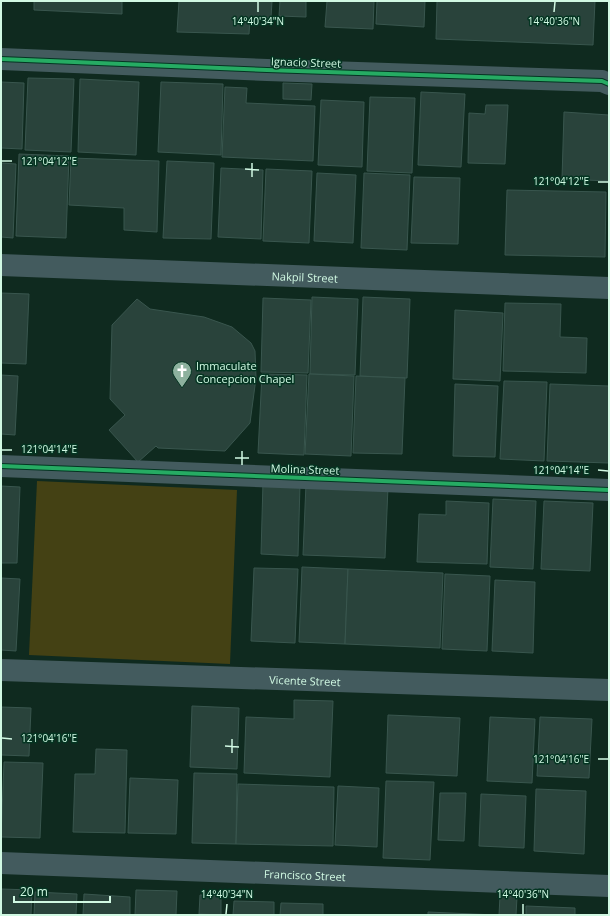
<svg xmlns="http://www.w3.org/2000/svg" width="610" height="916" font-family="'Open Sans',sans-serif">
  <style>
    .green { fill: #444114 }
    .building { fill: #29433b; stroke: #39564e }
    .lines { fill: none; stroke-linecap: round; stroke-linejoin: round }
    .minor { stroke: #435b5e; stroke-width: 22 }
    .cycleway-casing { stroke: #043522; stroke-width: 6 }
    .cycleway { stroke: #26ab63; stroke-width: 4 }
    .ticks { fill: none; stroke: #d1f9e3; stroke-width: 1.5 }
    .labels { text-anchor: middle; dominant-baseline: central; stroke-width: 3; stroke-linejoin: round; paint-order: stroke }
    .street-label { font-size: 11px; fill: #d1f9e3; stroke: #043522 }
    .poi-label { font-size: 11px; fill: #d1f9e3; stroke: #043522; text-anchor: start }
    .ticks-label { font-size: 10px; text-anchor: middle; fill: #d1f9e3; stroke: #043522; stroke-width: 3; stroke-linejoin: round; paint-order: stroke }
  </style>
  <rect width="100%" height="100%" fill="#0f2a1f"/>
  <polygon class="green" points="37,481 237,490 230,664 29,655"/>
  <g class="building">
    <polygon points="34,1 122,1 122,14 34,10"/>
    <polygon points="179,1 272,1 271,18 250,17 249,34 177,32"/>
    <polygon points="280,1 306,1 306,17 279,16"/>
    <polygon points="327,1 374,1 373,29 325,27"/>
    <polygon points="377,1 425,1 424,27 376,24"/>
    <polygon points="437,1 595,1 593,45 436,39"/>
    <polygon points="28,78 74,79 71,152 25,150"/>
    <polygon points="80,79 139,82 136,155 78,152"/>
    <polygon points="1,82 24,83 22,149 1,148"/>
    <polygon points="161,82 223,84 221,155 158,152"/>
    <polygon points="283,83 312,84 311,100 283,99"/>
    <polygon points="225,87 247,88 246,103 315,106 313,161 222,157"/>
    <polygon points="421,92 465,94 461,167 418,165"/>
    <polygon points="370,97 415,98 412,173 367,171"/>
    <polygon points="321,100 364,102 362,167 318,165"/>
    <polygon points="486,105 508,105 505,164 468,163 469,113 485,114"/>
    <polygon points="564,112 609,115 609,181 562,179"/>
    <polygon points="19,154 69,156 66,238 16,236"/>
    <polygon points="71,158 159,161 157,232 124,230 124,208 69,205"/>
    <polygon points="167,161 214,163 211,239 163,238"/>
    <polygon points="1,163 16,164 13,238 1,237"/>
    <polygon points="221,168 263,170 261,239 218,237"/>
    <polygon points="266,169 312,171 309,243 263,241"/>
    <polygon points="317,173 356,175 353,243 314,241"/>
    <polygon points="364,173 410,175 407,250 361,248"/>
    <polygon points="414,177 460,178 458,244 411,243"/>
    <polygon points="507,190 606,192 605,257 505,255"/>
    <polygon points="1,293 29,294 26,364 1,363"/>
    <polygon points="312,297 358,299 355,375 310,374"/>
    <polygon points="363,297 410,299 407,378 360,376"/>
    <polygon points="263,298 311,300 308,373 261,372"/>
    <polygon points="137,299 150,309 204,317 232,327 251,343 255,351 256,378 250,423 225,451 158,448 156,446 138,462 109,430 125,415 110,399 112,325"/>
    <polygon points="505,303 561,304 560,337 587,338 586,373 503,371"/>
    <polygon points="455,310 503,313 500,381 453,379"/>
    <polygon points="262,374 307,375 304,455 258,453"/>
    <polygon points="309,374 354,376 351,456 305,454"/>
    <polygon points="1,375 18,376 15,435 1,434"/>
    <polygon points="356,376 405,378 402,454 353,453"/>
    <polygon points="504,381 547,382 544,461 500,459"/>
    <polygon points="455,384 498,386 495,457 453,456"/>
    <polygon points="550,384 609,386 609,463 547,461"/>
    <polygon points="263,482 300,484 298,556 261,554"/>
    <polygon points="306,484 388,487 385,558 303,555"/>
    <polygon points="1,486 20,487 17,563 1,563"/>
    <polygon points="493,499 536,501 533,569 490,567"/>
    <polygon points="446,501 489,503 487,564 417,562 419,514 446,515"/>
    <polygon points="544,501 593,503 590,571 541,569"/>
    <polygon points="302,567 348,569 345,644 299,642"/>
    <polygon points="254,568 298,569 295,643 251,641"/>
    <polygon points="348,569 443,573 440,648 345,644"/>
    <polygon points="445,574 490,576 487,651 442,649"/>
    <polygon points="1,578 20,579 16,651 1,650"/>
    <polygon points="495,580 535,582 533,653 492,651"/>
    <polygon points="294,700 333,701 330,777 244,773 246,717 294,719"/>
    <polygon points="192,706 239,708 237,769 190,767"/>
    <polygon points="1,707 31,708 29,756 1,755"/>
    <polygon points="388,715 460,718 457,776 386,773"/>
    <polygon points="490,717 535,719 532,783 487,781"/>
    <polygon points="540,717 592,719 589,778 537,776"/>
    <polygon points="96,749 127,750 125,833 73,832 75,774 95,774"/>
    <polygon points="4,762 43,763 40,838 1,837"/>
    <polygon points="194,773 237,774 236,844 192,843"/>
    <polygon points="130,778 178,780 176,834 128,833"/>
    <polygon points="386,781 434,782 430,860 383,858"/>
    <polygon points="238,784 334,787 333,846 236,844"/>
    <polygon points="338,786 379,788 377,847 335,845"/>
    <polygon points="536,789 586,791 584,854 534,851"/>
    <polygon points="440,793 466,793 464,841 438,840"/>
    <polygon points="481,794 526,796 524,848 479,846"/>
    <polygon points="1,889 32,890 31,915 1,915"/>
    <polygon points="136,890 177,891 176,915 135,915"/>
    <polygon points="35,892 77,894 76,915 34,915"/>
    <polygon points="84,894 130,897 130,915 83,915"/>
    <polygon points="200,895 221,896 221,915 199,914"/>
    <polygon points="500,896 517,897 516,915 499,915"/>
    <polygon points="234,901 274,902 274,915 233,915"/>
    <polygon points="281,903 323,904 323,915 280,915"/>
    <polygon points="526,906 575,908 575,915 526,915"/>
    <polygon points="428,912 496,915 428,915"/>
  </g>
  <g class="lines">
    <g class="minor">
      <polyline points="1,59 267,70 602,81 609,84"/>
      <path id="s1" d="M 1,265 L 609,288"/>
      <polyline points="1,466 609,490"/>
      <path id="s2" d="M 1,670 L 609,690"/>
      <path id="s3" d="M 1,863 L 609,886"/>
    </g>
    <defs>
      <g id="cycleway">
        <polyline points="1,59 267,70 602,81 609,84"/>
        <polyline points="1,466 609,490"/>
      </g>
    </defs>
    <use href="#cycleway" class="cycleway-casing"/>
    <use href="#cycleway" class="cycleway"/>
  </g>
  <path class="ticks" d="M 258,12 L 258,2M 554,12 L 555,2M 2,161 L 12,161M 245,169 L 259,170M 252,177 L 252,163M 598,182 L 608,182M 2,450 L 12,450M 235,458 L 249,458M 242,465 L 242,451M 598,470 L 608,471M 2,738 L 12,739M 225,746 L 239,747M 232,753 L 232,739M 598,759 L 608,759M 226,914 L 227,904M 523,914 L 523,904"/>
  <defs>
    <symbol id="church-pin" viewBox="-11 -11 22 30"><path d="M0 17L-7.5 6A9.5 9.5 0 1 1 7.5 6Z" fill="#8db19e" stroke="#043522"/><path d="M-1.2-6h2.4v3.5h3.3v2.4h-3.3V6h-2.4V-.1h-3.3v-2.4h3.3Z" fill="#fff"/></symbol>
  </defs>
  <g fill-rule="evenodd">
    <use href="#church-pin" x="171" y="360" width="22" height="30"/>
  </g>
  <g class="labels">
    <g class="street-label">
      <text transform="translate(306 62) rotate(2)">Ignacio Street</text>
      <text stroke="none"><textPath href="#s1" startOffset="304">Nakpil Street</textPath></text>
      <text transform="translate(305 469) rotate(2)">Molina Street</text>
      <text stroke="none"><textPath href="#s2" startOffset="304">Vicente Street</textPath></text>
      <text stroke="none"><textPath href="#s3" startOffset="304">Francisco Street</textPath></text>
    </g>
    <g class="poi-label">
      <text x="196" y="365">Immaculate<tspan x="196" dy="13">Concepcion Chapel</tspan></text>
    </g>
  </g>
  <g class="ticks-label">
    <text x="258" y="25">14°40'34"N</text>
    <text x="554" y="25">14°40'36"N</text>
    <text x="49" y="165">121°04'12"E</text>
    <text x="561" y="185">121°04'12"E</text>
    <text x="49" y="453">121°04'14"E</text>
    <text x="561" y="474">121°04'14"E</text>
    <text x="49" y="742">121°04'16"E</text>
    <text x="561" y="763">121°04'16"E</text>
    <text x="227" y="898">14°40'34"N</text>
    <text x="523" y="898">14°40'36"N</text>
  </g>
  <rect width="610" height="916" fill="none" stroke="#d1f9e3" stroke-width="4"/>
  <path d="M14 896v6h96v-6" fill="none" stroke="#d1f9e3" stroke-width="2"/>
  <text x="20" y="896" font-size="12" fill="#d1f9e3" stroke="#043522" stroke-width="3" paint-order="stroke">20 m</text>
</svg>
